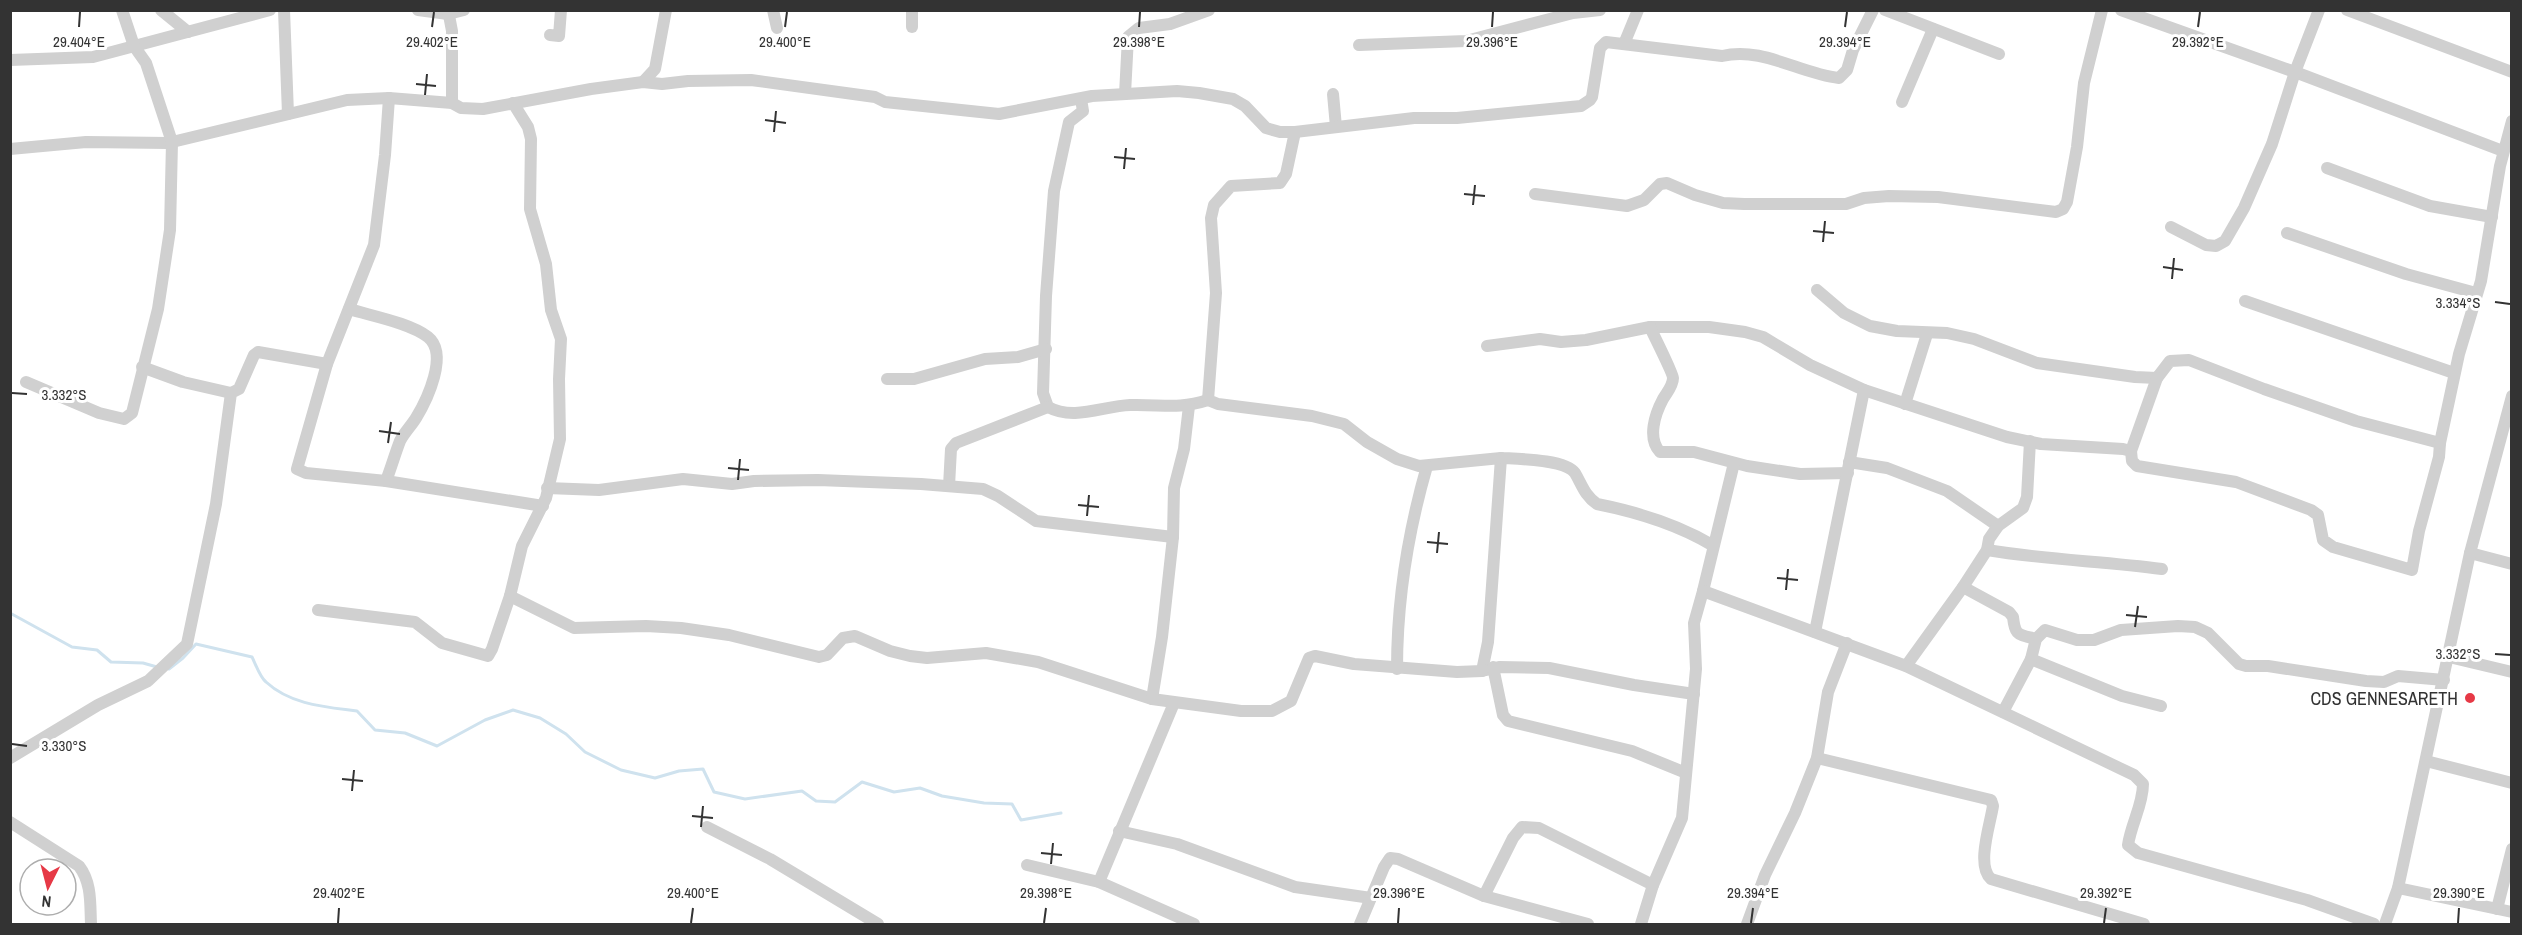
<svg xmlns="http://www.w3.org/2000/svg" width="2522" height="935" font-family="'Archivo Narrow',sans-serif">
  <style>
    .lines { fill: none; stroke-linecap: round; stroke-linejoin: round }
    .stream { stroke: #cfe2ee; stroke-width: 3 }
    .street { stroke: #d0d0d0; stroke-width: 12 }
    .ticks { fill: none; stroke: #333; stroke-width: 2 }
    .poi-dot { fill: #e63946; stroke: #fff; stroke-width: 2 }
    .labels { text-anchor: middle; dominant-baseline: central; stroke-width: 6; stroke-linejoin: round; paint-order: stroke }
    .poi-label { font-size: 18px; fill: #333; stroke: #fff; text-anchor: end }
    .ticks-label { font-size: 15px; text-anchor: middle; fill: #333; stroke: #fff; stroke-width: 6; stroke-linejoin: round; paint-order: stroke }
  </style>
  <rect width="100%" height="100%" fill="#fff"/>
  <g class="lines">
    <g class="stream">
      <polyline points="10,613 72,647 97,650 111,662 143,663 157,667"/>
      <path d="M 169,669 L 183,658 L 196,644 L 252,657 C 256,665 260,677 266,682 C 291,705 326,707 357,711 L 375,730 L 405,733 L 437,746 L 485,720 L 513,710 L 540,718 L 566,734 L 585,752 L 621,770 L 655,778 L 679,771 L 703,769 L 714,792 L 745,799 L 802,791 L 816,801 L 835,802 L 862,782 L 894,792 L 920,788 L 942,796 L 984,803 L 1012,804 L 1021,820 L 1061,813"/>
    </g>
    <g class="street">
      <polyline points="161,10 188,32"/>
      <polyline points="284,10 288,114"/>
      <polyline points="418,10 448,14 464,10"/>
      <polyline points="448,10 452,31 452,103"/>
      <polyline points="773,10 777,28"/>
      <polyline points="912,10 912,27"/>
      <polyline points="1885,10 1999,54"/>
      <polyline points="2121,10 2295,72 2503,151"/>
      <polyline points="2347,10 2512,72"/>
      <polyline points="550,35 559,36 561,10"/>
      <polyline points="1624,44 1638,10"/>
      <polyline points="1359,45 1466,41 1573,13 1600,10"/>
      <polyline points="10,60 93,57 270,10"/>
      <polyline points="643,82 655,69 666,10"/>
      <polyline points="1125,94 1128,37 1139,28 1170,24 1209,10"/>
      <polyline points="1333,94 1336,127"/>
      <polyline points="389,98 385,155 374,245 327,364 297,469 306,473 386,481 543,506"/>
      <path d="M 1081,99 L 1083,111 L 1069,122 L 1054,191 L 1046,296 L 1043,393 L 1048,407 C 1074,421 1103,406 1130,405 C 1162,404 1177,410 1208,400"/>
      <polyline points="1902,102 1933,29"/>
      <polyline points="1295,132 1286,174 1280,183 1231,186 1214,205 1211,218 1216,293 1208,400 1218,404 1312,416 1344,424 1367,442 1397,459 1419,466 1501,458 1488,642 1482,671"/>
      <path d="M 10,149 L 86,142 L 168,143 L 347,100 L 389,98 L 452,103 L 461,108 L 483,109 L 591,89 L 643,82 L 662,84 L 688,81 L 751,80 L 875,97 L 885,102 L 999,114 L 1092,96 L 1177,91 L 1199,93 L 1233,99 L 1245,106 L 1266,128 L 1280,132 L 1295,132 L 1414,118 L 1457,118 L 1581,106 L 1590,100 L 1592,97 L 1600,48 L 1606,42 L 1722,56 C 1762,46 1800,74 1839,78 L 1847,70 L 1853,50 L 1873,10"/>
      <polyline points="2327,168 2430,206 2492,217"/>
      <polyline points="1535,194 1627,206 1644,200 1660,184 1667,183 1695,195 1723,203 1744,204 1846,204 1864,198 1889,196 1938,197 2056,212 2063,209 2067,202 2077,147 2084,83 2102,10"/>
      <polyline points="2171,227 2206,245 2216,246 2225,241 2244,208 2272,144 2295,72 2319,10"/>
      <polyline points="2287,233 2406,274 2476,293"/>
      <polyline points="2245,301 2454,373"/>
      <path d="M 349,309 C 372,316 410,323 428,337 C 449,354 427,400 416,418 C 411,426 404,433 400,441 C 395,454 391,468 386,481"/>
      <polyline points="1650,327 1709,327 1745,332 1763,337 1810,365 1864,390 2007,437 2041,444 2123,449 2131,451 2132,461 2137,466 2236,482 2311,510 2318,515 2323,540 2333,547 2412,570 2419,531 2439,457 2440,443 2356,421 2264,389 2189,360 2170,361 2157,378 2135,377 2037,363 1974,339 1947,333 1897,331 1870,326 1844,313 1817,290"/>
      <path d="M 1487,346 L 1540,339 L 1561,342 L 1586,340 L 1650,327 C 1654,336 1673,373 1673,378 C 1673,386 1667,392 1663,399 C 1655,414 1647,438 1660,452 L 1694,452 L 1747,466 L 1800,474 L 1848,473"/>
      <polyline points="142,367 183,382 231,393"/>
      <polyline points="887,379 914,379 985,359 1018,357 1046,349"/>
      <polyline points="26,382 99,413 124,419 132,413 158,309 170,230 172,142 146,63 134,46 122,10"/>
      <polyline points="1905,404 1927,334"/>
      <polyline points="2440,443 2459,354 2481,281 2500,166 2512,121"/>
      <polyline points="2131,451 2157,378"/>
      <path d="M 1501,458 C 1518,459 1565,459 1575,473 C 1582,485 1585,496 1597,504 C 1637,512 1677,524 1712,545"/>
      <polyline points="1849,462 1887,468 1947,491 1998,526"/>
      <polyline points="949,486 951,449 956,443 1048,407"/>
      <polyline points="547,488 599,490 683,479 732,484 754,481 818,480 921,484 983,489 998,496 1036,521 1173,537"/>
      <path d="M 1987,550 C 2045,560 2104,561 2162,569"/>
      <polyline points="2470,553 2512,564"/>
      <path d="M 1963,587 L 2009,612 L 2013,617 C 2015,636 2018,634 2036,639"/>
      <polyline points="1703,591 1734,463"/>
      <polyline points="510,596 574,628 646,626 681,628 729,635 819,657 827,655 843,638 855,636 890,651 910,656 927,658 986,653 1038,662 1152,699 1241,711 1272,711 1291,701 1309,658 1315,656 1354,664 1457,672 1482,671 1499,667 1549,668 1634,685 1694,694"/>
      <polyline points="318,610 415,622 442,643 488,656 492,649 510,596 522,546 546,498 560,439 559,379 561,339 551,310 546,264 530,209 531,139 528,127 513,103"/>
      <polyline points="1815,632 1864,390"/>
      <polyline points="2449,657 2512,672"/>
      <polyline points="2031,659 2122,696 2161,706"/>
      <polyline points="1906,666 1963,587 1987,550 1989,539 1998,526 2023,508 2027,497 2030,441"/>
      <polyline points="1493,667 1503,715 1508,721 1632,751 1686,773"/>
      <path d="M 1397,669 C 1397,599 1408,532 1427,466"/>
      <polyline points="1152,699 1162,637 1173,537 1174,488 1184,449 1189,406"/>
      <polyline points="2003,712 2031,659 2036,639 2045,630 2077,640 2094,640 2121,630 2178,626 2195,627 2208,633 2239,664 2246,666 2268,666 2366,681 2384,682 2398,676 2444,680"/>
      <polyline points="10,758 98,705 148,681 187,644 216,504 231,393 239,389 254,355 258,352 327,364"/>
      <path d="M 1817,758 L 1991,800 L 1993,806 C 1990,825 1976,866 1991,879 L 2144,924"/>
      <polyline points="2426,761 2512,783"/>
      <path d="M 10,822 L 79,866 C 92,883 90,904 91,924"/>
      <polyline points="707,827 770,859 878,924"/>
      <polyline points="1119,831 1177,844 1295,887 1371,898"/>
      <polyline points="1027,865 1099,882 1194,924"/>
      <polyline points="1099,882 1174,703"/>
      <polyline points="2398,888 2512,912"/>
      <polyline points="1484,896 1513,838 1522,827 1539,828 1653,885"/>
      <polyline points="2497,909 2512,849"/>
      <polyline points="1360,924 1384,867 1390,858 1398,859 1484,896 1588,924"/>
      <path d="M 1641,924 L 1653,885 L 1682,818 L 1696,669 L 1694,623 L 1703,591 L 1906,666 L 2134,775 L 2143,784 C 2143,805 2131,824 2128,845 L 2138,853 L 2307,900 L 2374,924"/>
      <polyline points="1747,924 1765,875 1795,813 1817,758 1828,692 1847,643"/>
      <polyline points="2385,924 2398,888 2470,553 2512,396"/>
    </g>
  </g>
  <path class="ticks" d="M 79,27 L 80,12M 432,27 L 434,12M 785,27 L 787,12M 1139,27 L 1140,12M 1492,27 L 1493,12M 1845,27 L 1847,12M 2198,27 L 2200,12M 416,84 L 436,86M 425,95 L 427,74M 765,120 L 786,123M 774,132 L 776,111M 1114,157 L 1135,159M 1124,169 L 1126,148M 1464,194 L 1485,196M 1473,205 L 1475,185M 1813,231 L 1834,233M 1823,242 L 1825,221M 2163,267 L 2183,270M 2172,279 L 2174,258M 2495,302 L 2510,304M 12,393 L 27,394M 379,431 L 400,434M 388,443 L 391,422M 728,468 L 749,470M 738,480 L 740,459M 1078,505 L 1099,507M 1087,516 L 1089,495M 1427,542 L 1448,544M 1437,553 L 1439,532M 1777,578 L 1798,580M 1786,590 L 1788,569M 2126,615 L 2147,617M 2135,627 L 2138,606M 2495,654 L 2510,655M 12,744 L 27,746M 342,779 L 363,781M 352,791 L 354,770M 692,816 L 713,818M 701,827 L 703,806M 1041,853 L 1062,855M 1051,864 L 1053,843M 338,923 L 339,908M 691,923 L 693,908M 1044,923 L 1046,908M 1398,923 L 1399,908M 1751,923 L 1753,908M 2104,923 L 2106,908M 2458,923 L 2459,908"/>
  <circle class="poi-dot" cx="2470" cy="698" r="6"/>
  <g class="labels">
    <g class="poi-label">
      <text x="2458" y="698">CDS GENNESARETH</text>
    </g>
  </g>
  <g class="ticks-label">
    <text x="79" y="47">29.404°E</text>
    <text x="432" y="47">29.402°E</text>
    <text x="785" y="47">29.400°E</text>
    <text x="1139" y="47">29.398°E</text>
    <text x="1492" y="47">29.396°E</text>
    <text x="1845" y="47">29.394°E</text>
    <text x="2198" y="47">29.392°E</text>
    <text x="2458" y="308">3.334°S</text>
    <text x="64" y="400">3.332°S</text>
    <text x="2458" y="659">3.332°S</text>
    <text x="64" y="751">3.330°S</text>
    <text x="339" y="898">29.402°E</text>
    <text x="693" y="898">29.400°E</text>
    <text x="1046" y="898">29.398°E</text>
    <text x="1399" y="898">29.396°E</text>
    <text x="1753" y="898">29.394°E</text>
    <text x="2106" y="898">29.392°E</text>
    <text x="2459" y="898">29.390°E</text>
  </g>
  <rect width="2522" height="935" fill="none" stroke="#333333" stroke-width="24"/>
  <g transform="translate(48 887) rotate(186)"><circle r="28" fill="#ffffff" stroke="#adadad" stroke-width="1.5"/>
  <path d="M0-4.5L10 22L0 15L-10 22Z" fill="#e63946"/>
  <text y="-9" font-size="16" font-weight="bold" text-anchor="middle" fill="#333333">N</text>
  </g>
</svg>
